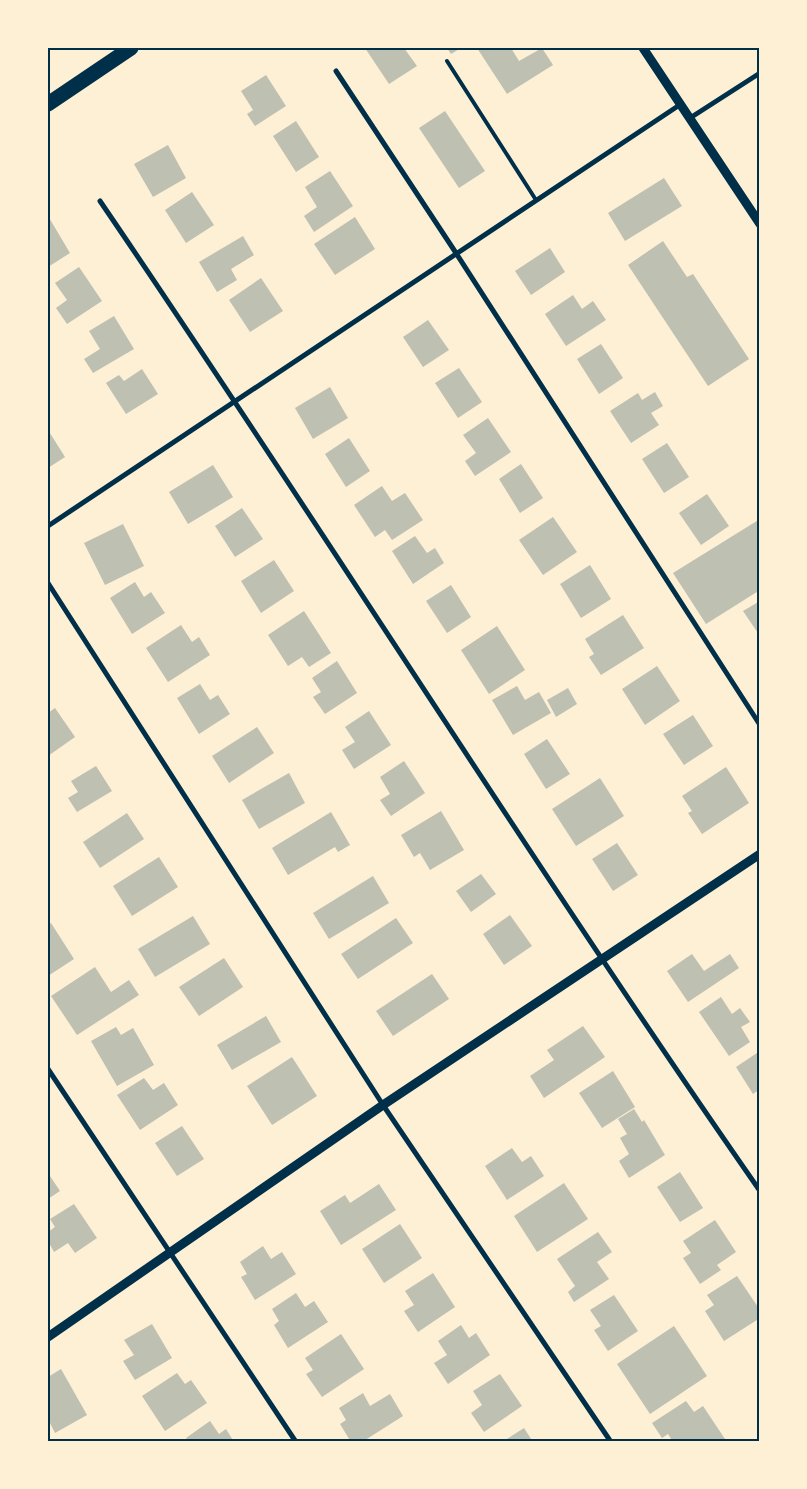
<svg xmlns="http://www.w3.org/2000/svg" width="807" height="1489" font-family="Cabin,sans-serif">
  <style>
    .building { fill: #bec0b2 }
    .lines { fill: none; stroke-linecap: round; stroke-linejoin: round }
    .service { stroke: #003049; stroke-width: 4 }
    .minor { stroke: #003049; stroke-width: 5 }
    .tertiary { stroke: #003049; stroke-width: 9 }
    .motorway { stroke: #003049; stroke-width: 15 }
    .neatline { fill: none; stroke: #003049; stroke-width: 2 }
  </style>
  <rect width="100%" height="100%" fill="#fdf0d5"/>
  <g class="building">
    <polygon points="365,48 404,48 417,66 389,84"/>
    <polygon points="447,48 461,48 451,54"/>
    <polygon points="477,48 511,48 519,61 542,48 553,65 507,94"/>
    <polygon points="266,75 286,106 255,126 247,114 253,110 241,91"/>
    <polygon points="445,111 485,171 459,188 419,128"/>
    <polygon points="296,121 319,157 296,172 273,136"/>
    <polygon points="168,145 186,178 153,197 134,164"/>
    <polygon points="330,171 353,206 314,232 304,216 317,207 305,187"/>
    <polygon points="664,178 682,206 625,241 608,213"/>
    <polygon points="192,192 214,225 186,243 165,210"/>
    <polygon points="48,216 70,253 48,267"/>
    <polygon points="355,217 375,249 335,275 314,244"/>
    <polygon points="243,236 254,255 231,269 237,280 217,292 199,262"/>
    <polygon points="663,241 687,277 693,274 749,359 708,386 628,265"/>
    <polygon points="550,248 565,272 531,295 515,271"/>
    <polygon points="79,267 102,301 67,324 56,308 67,300 55,283"/>
    <polygon points="261,278 283,311 250,332 229,300"/>
    <polygon points="573,295 582,309 593,301 606,320 566,346 545,314"/>
    <polygon points="114,316 134,349 93,373 84,359 100,349 89,331"/>
    <polygon points="428,320 449,350 423,367 403,337"/>
    <polygon points="601,344 623,378 599,394 577,359"/>
    <polygon points="459,368 482,402 458,418 435,383"/>
    <polygon points="142,369 158,394 126,414 106,383 119,375 124,381"/>
    <polygon points="330,387 348,418 313,439 295,408"/>
    <polygon points="655,392 663,406 651,413 659,425 631,443 610,411 638,393 642,400"/>
    <polygon points="488,418 511,452 475,476 465,461 476,453 463,435"/>
    <polygon points="48,430 65,457 48,468"/>
    <polygon points="349,438 370,471 346,487 325,454"/>
    <polygon points="667,443 689,477 664,493 642,459"/>
    <polygon points="521,464 543,498 520,513 499,479"/>
    <polygon points="213,465 233,497 188,524 169,492"/>
    <polygon points="382,486 392,501 405,493 423,520 392,540 385,530 375,537 354,505"/>
    <polygon points="707,494 729,526 701,545 679,513"/>
    <polygon points="242,508 263,539 235,557 215,526"/>
    <polygon points="553,517 577,552 543,575 519,540"/>
    <polygon points="760,519 760,590 706,624 673,573"/>
    <polygon points="123,524 144,566 105,585 84,543"/>
    <polygon points="415,536 427,553 435,548 444,563 413,584 392,551"/>
    <polygon points="274,560 294,591 261,613 241,581"/>
    <polygon points="590,565 611,599 581,618 560,584"/>
    <polygon points="135,582 144,597 151,592 165,613 132,634 110,598"/>
    <polygon points="451,585 471,617 447,633 426,601"/>
    <polygon points="760,601 760,636 743,611"/>
    <polygon points="304,611 331,653 309,667 302,657 288,666 268,635"/>
    <polygon points="623,615 644,648 601,675 589,657 594,654 585,639"/>
    <polygon points="181,625 192,642 199,637 210,655 168,682 146,648"/>
    <polygon points="497,626 525,670 489,694 461,650"/>
    <polygon points="337,661 357,693 325,714 313,697 321,692 312,678"/>
    <polygon points="657,666 680,701 645,725 622,689"/>
    <polygon points="200,684 210,700 218,695 230,714 199,734 177,698"/>
    <polygon points="517,686 525,700 539,692 551,713 513,735 492,700"/>
    <polygon points="568,688 577,704 556,717 547,700"/>
    <polygon points="55,708 75,737 48,756 48,713"/>
    <polygon points="369,711 391,745 354,769 342,750 355,742 345,727"/>
    <polygon points="693,715 713,746 684,765 663,734"/>
    <polygon points="257,727 274,753 229,783 212,756"/>
    <polygon points="547,739 570,774 546,789 524,754"/>
    <polygon points="404,761 425,793 391,816 380,800 390,794 380,777"/>
    <polygon points="96,766 112,791 77,812 68,798 78,792 71,781"/>
    <polygon points="726,767 749,803 702,834 688,813 692,811 682,796"/>
    <polygon points="289,773 305,803 259,829 242,800"/>
    <polygon points="600,778 624,816 576,846 552,809"/>
    <polygon points="441,811 464,850 430,870 420,853 414,857 401,835"/>
    <polygon points="331,812 350,845 338,852 335,847 288,875 272,848"/>
    <polygon points="127,813 144,839 100,868 83,842"/>
    <polygon points="617,843 638,875 613,891 592,859"/>
    <polygon points="159,857 178,887 132,916 113,886"/>
    <polygon points="481,874 496,894 471,912 456,891"/>
    <polygon points="373,876 389,903 329,939 313,913"/>
    <polygon points="510,915 532,946 504,965 483,934"/>
    <polygon points="193,916 210,944 155,977 138,949"/>
    <polygon points="396,918 413,943 358,979 341,954"/>
    <polygon points="51,923 74,959 48,976 48,925"/>
    <polygon points="692,954 704,971 730,954 739,968 688,1002 667,971"/>
    <polygon points="224,958 243,987 199,1016 179,987"/>
    <polygon points="95,967 111,992 129,980 139,995 77,1035 51,996"/>
    <polygon points="432,974 449,999 393,1036 376,1011"/>
    <polygon points="721,997 732,1014 740,1008 750,1022 741,1027 750,1042 729,1056 699,1012"/>
    <polygon points="266,1016 281,1042 232,1070 217,1045"/>
    <polygon points="583,1026 605,1057 544,1098 530,1076 554,1060 547,1050"/>
    <polygon points="116,1027 121,1035 133,1028 154,1065 117,1086 91,1041"/>
    <polygon points="760,1051 760,1089 753,1094 736,1067"/>
    <polygon points="292,1057 317,1096 272,1125 247,1086"/>
    <polygon points="613,1071 635,1107 602,1128 579,1093"/>
    <polygon points="144,1078 153,1090 164,1083 178,1105 140,1130 117,1095"/>
    <polygon points="634,1109 642,1122 644,1120 665,1155 629,1178 619,1161 629,1154 620,1138 627,1134 618,1119"/>
    <polygon points="182,1126 204,1159 177,1176 155,1143"/>
    <polygon points="512,1148 522,1162 531,1156 544,1176 507,1200 485,1166"/>
    <polygon points="680,1172 703,1208 680,1222 657,1187"/>
    <polygon points="48,1173 60,1191 48,1199"/>
    <polygon points="564,1183 588,1219 537,1252 514,1216"/>
    <polygon points="379,1184 396,1210 341,1245 320,1211 345,1195 350,1203"/>
    <polygon points="74,1204 97,1238 75,1253 68,1243 54,1252 48,1241 48,1232 55,1227 50,1219"/>
    <polygon points="715,1220 736,1252 717,1265 721,1270 700,1284 683,1258 691,1253 683,1241"/>
    <polygon points="400,1224 422,1258 384,1283 362,1249"/>
    <polygon points="598,1232 612,1252 597,1262 609,1279 574,1302 568,1292 575,1286 557,1259"/>
    <polygon points="263,1246 271,1259 282,1252 296,1274 255,1300 241,1277 247,1274 240,1262"/>
    <polygon points="433,1273 455,1307 418,1332 404,1311 414,1305 405,1291"/>
    <polygon points="737,1276 760,1310 760,1318 724,1341 705,1311 714,1305 707,1295"/>
    <polygon points="296,1293 305,1307 314,1301 328,1322 288,1348 274,1325 279,1321 272,1309"/>
    <polygon points="614,1295 638,1331 608,1351 594,1330 601,1326 590,1310"/>
    <polygon points="152,1324 172,1358 135,1380 123,1361 134,1355 124,1340"/>
    <polygon points="461,1325 469,1338 476,1333 490,1355 448,1384 434,1363 447,1355 438,1341"/>
    <polygon points="674,1326 707,1376 650,1414 617,1364"/>
    <polygon points="341,1334 364,1369 322,1397 306,1374 313,1370 305,1358"/>
    <polygon points="61,1369 87,1415 55,1433 48,1419 48,1377"/>
    <polygon points="177,1373 185,1384 191,1380 207,1403 165,1431 142,1396"/>
    <polygon points="500,1374 522,1406 484,1432 471,1413 482,1405 473,1391"/>
    <polygon points="363,1393 370,1406 390,1394 403,1416 362,1442 351,1442 340,1424 346,1420 339,1408"/>
    <polygon points="686,1401 694,1412 703,1406 727,1442 673,1442 668,1434 662,1438 652,1423"/>
    <polygon points="210,1421 219,1434 226,1429 234,1442 189,1442 186,1438"/>
    <polygon points="524,1428 533,1442 502,1442"/>
  </g>
  <g class="lines">
    <polyline class="service" points="447,61 536,200"/>
    <g class="minor">
      <polyline points="336,71 456,253 760,725"/>
      <polyline points="690,118 760,73"/>
      <path d="M 100,201 C 323,528 533,865 760,1191"/>
      <polyline points="48,526 681,104"/>
      <polyline points="48,583 383,1105 611,1442"/>
      <polyline points="48,1069 296,1442"/>
    </g>
    <g class="tertiary">
      <polyline points="643,48 760,224"/>
      <polyline points="48,1337 383,1105 760,854"/>
    </g>
    <polyline class="motorway" points="48,104 131,48"/>
  </g>
  <rect width="807" height="1489" fill="none" stroke="#fdf0d5" stroke-width="98"/>
  <rect x="49" y="49" width="709" height="1391" class="neatline"/>
</svg>
